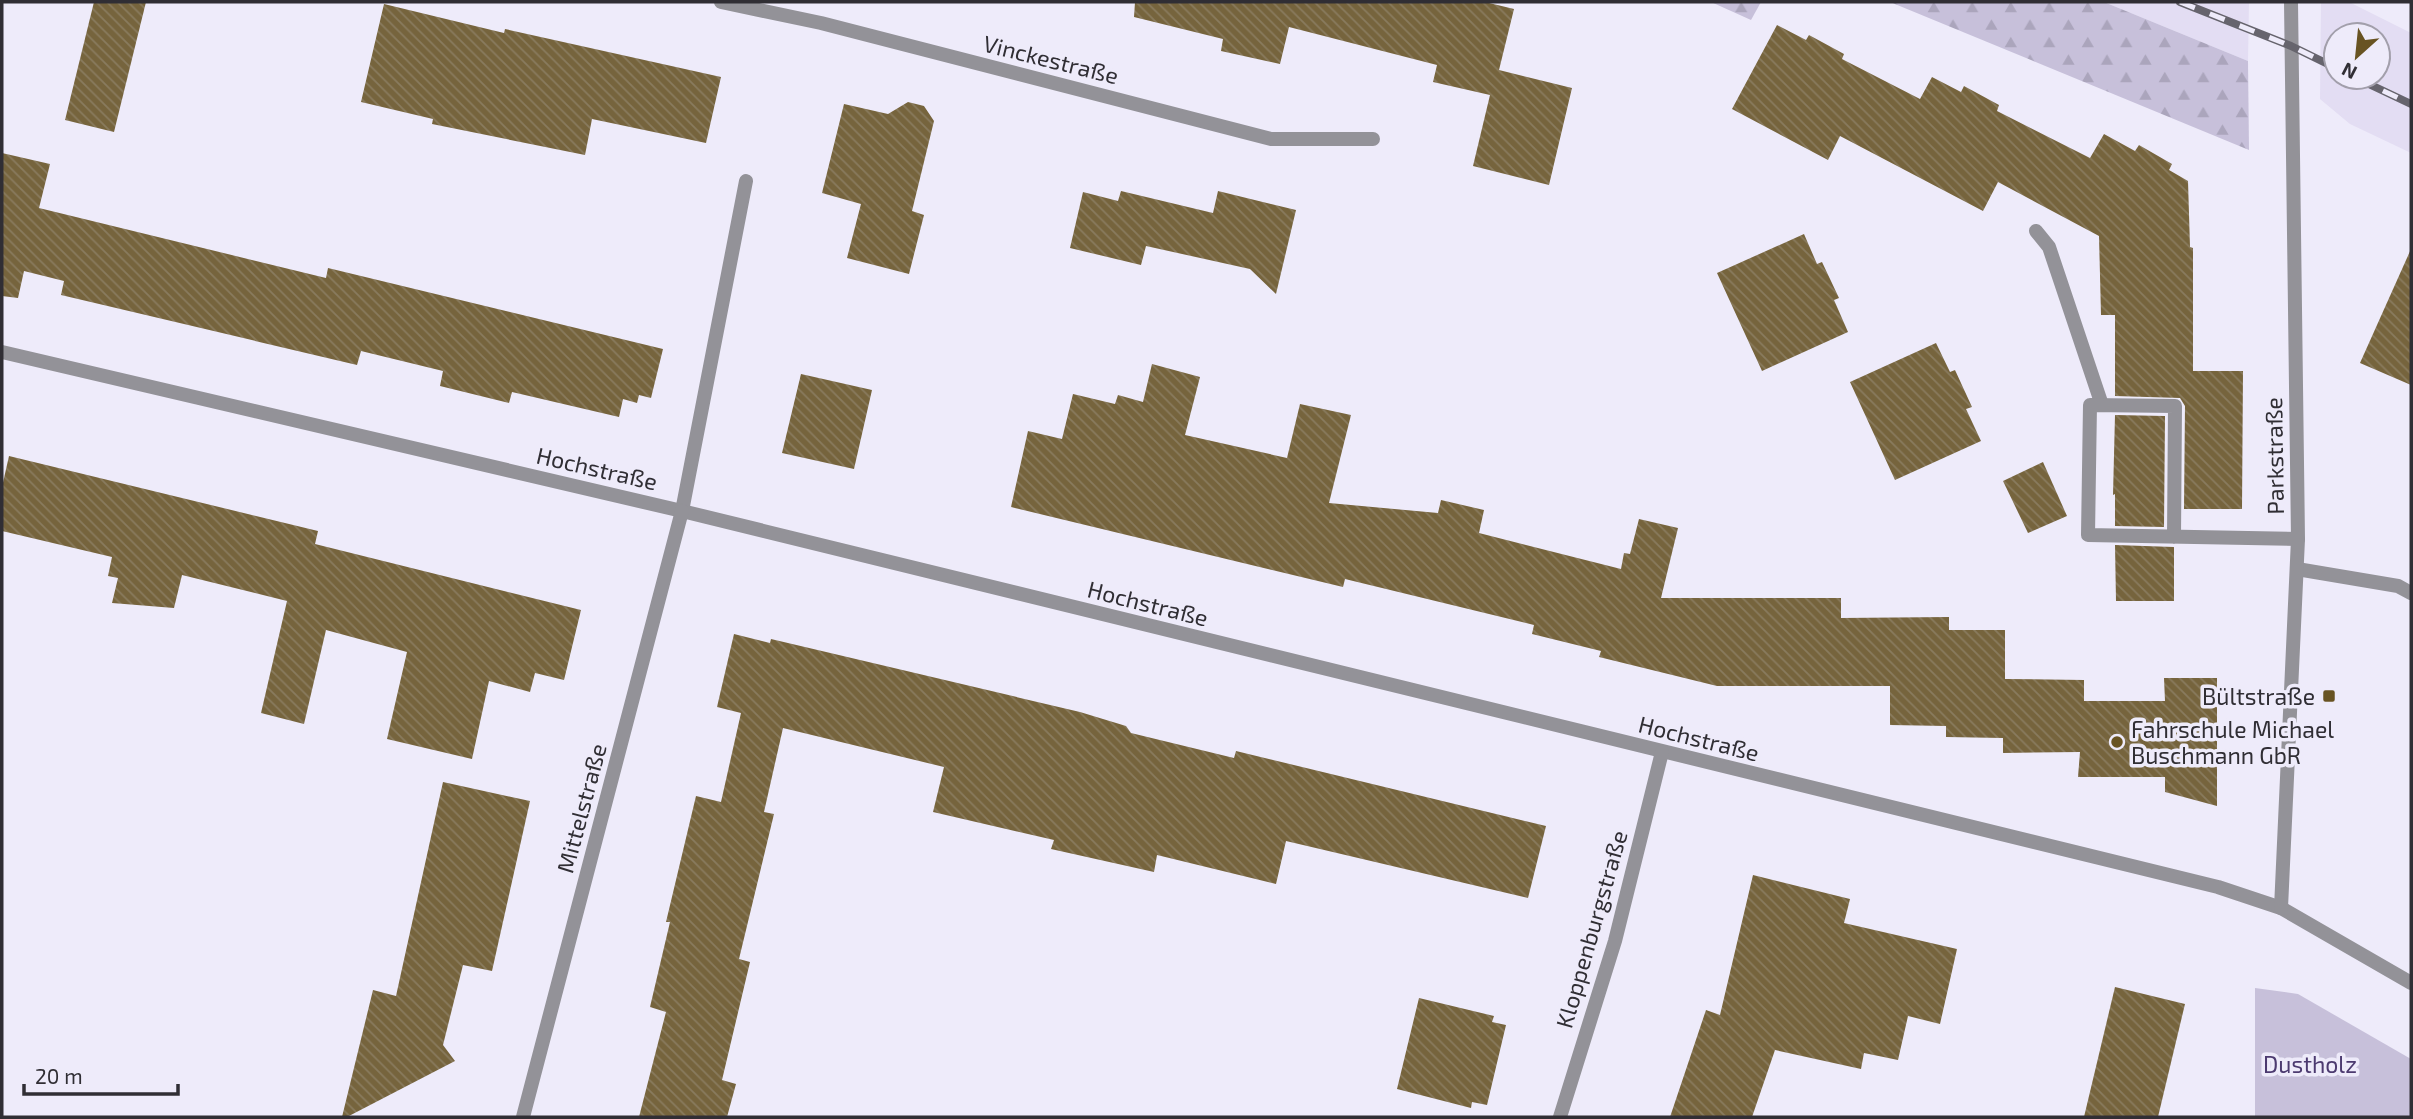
<svg xmlns="http://www.w3.org/2000/svg" width="2413" height="1119" font-family="'Exo 2',sans-serif">
  <style>
    .built { fill: #e3ddf3; fill-rule: evenodd }
    .forest { fill: url(#forest-firs) }
    .green { fill: #c7c0da }
    .building { fill: url(#building-back-hatch) }
    .lines { fill: none; stroke-linecap: round; stroke-linejoin: round }
    .lane { stroke: #939298; stroke-width: 14 }
    .street { stroke: #939298; stroke-width: 14 }
    .rail-casing { stroke: #66646d; stroke-width: 8 }
    .rail { stroke: #eeebfa; stroke-width: 5; stroke-dasharray: 16; stroke-linecap: butt }
    .poi-dot { fill: #685322; stroke: #eeebfa; stroke-width: 2.5 }
    .labels { text-anchor: middle; dominant-baseline: central; stroke-width: 7; stroke-linejoin: round; paint-order: stroke }
    .street-label { font-size: 23px; fill: #302e34; stroke: #eeebfa }
    .poi-label { font-size: 23px; fill: #302e34; stroke: #eeebfa; text-anchor: end }
    .park-label { font-size: 23px; fill: #4c3a70; stroke: #eeebfa }
  </style>
  <defs>
    <pattern id="forest-firs" width="22" height="20" patternUnits="userSpaceOnUse" patternTransform="scale(1.75)"><rect width="22" height="20" fill="#c7c0da"/><path d="M5 1l3.5 6h-7zM16 11l3.5 6h-7z" fill="#aba5bc"/></pattern>
    <pattern id="building-back-hatch" width="6" height="6" patternUnits="userSpaceOnUse" patternTransform="scale(1.75)"><rect width="6" height="6" fill="#76643d"/><path d="M-1 5l2 2M0 0l6 6M5-1l2 2" fill="none" stroke="#897b5e"/></pattern>
  </defs>
  <rect width="100%" height="100%" fill="#eeebfa"/>
  <g class="built">
    <polygon points="2104,2 2249,2 2248,61"/>
    <path d="M 2321,2 L 2349,2 L 2411,33 L 2411,153 L 2350,124 L 2320,99 ZM 2336,35 L 2378,35 L 2378,77 L 2336,77 Z"/>
  </g>
  <g class="forest">
    <polygon points="1711,2 1761,2 1751,20"/>
    <polygon points="1890,2 2104,2 2248,61 2249,150"/>
  </g>
  <polygon class="green" points="2255,988 2298,994 2411,1059 2411,1117 2255,1117"/>
  <g class="building">
    <polygon points="94,2 146,2 114,132 65,120"/>
    <polygon points="1135,2 1485,2 1514,9 1499,70 1572,88 1549,185 1473,166 1490,95 1433,82 1437,65 1289,27 1280,64 1221,51 1223,39 1134,17"/>
    <polygon points="384,4 504,33 505,29 721,77 706,143 592,119 585,155 432,124 433,119 361,102"/>
    <polygon points="1777,25 1806,40 1809,35 1844,54 1842,59 1920,99 1932,77 1961,92 1964,86 1999,105 1997,111 2090,158 2104,134 2135,151 2139,145 2172,164 2169,170 2188,181 2190,247 2193,248 2193,371 2243,371 2242,509 2184,509 2185,406 2180,398 2115,396 2115,315 2101,315 2099,236 1998,182 1983,211 1840,136 1828,160 1732,109"/>
    <polygon points="908,102 924,106 934,121 912,211 924,215 909,274 847,258 861,204 822,193 844,104 888,114"/>
    <polygon points="2,153 50,164 39,208 326,278 328,268 663,349 651,398 639,395 637,403 623,399 619,417 512,392 509,403 440,386 443,371 361,351 357,365 61,295 64,281 24,271 18,298 2,296"/>
    <polygon points="1121,191 1213,213 1218,191 1296,210 1276,294 1250,269 1146,246 1141,265 1070,248 1083,192 1118,201"/>
    <polygon points="1804,234 1817,264 1822,262 1839,298 1834,300 1848,332 1762,371 1717,273"/>
    <polygon points="2411,249 2411,385 2360,363"/>
    <polygon points="1936,343 1950,372 1955,370 1972,407 1966,409 1981,441 1895,480 1850,382"/>
    <polygon points="1152,364 1200,377 1185,435 1287,458 1300,404 1351,415 1329,503 1438,513 1441,500 1484,510 1479,533 1621,569 1624,553 1630,554 1639,519 1678,528 1661,598 1841,598 1841,618 1949,617 1949,630 2005,630 2005,679 2084,680 2084,701 2165,701 2164,678 2217,678 2217,806 2165,792 2165,777 2078,777 2080,752 2003,753 2003,738 1946,737 1946,726 1890,725 1890,686 1717,686 1599,657 1601,651 1532,634 1534,625 1345,579 1343,587 1011,507 1028,431 1062,439 1073,394 1115,404 1118,395 1143,402"/>
    <polygon points="801,374 872,390 854,469 782,453"/>
    <polygon points="2115,415 2165,416 2164,527 2115,526 2115,494 2113,495"/>
    <polygon points="9,456 318,531 315,544 581,610 564,680 535,673 530,692 489,681 472,759 387,739 407,652 326,630 304,724 261,713 287,601 182,575 174,608 112,603 118,578 108,576 112,557 2,531 2,487"/>
    <polygon points="2043,462 2067,516 2028,533 2003,481"/>
    <polygon points="2115,545 2174,547 2174,601 2116,601"/>
    <polygon points="734,634 770,643 771,639 1080,712 1126,726 1131,733 1234,758 1236,751 1546,826 1528,898 1286,841 1276,884 1157,855 1154,872 1051,849 1054,840 933,812 944,767 783,728 764,812 774,814 739,959 750,962 722,1080 736,1084 727,1117 639,1117 666,1012 650,1007 670,922 666,922 696,796 721,802 741,713 717,707"/>
    <polygon points="443,782 530,801 492,971 463,965 443,1045 455,1061 347,1117 342,1117 373,990 396,996"/>
    <polygon points="1753,875 1850,899 1844,923 1957,949 1940,1024 1908,1016 1898,1060 1864,1053 1861,1069 1775,1050 1752,1117 1670,1117 1706,1010 1720,1015"/>
    <polygon points="2115,987 2185,1004 2158,1117 2084,1117"/>
    <polygon points="1419,998 1494,1016 1492,1022 1506,1025 1487,1105 1472,1102 1471,1108 1397,1089"/>
  </g>
  <g class="lines">
    <g class="lane">
      <polyline points="2036,231 2049,247 2102,405"/>
      <polyline points="682,511 746,181"/>
      <polyline points="2174,537 2175,406 2090,405 2088,535 2298,539"/>
    </g>
    <g class="street">
      <polyline points="721,2 821,23 1271,139 1373,139"/>
      <polyline points="2,352 682,511 2218,887 2281,908 2411,983"/>
      <polyline points="2297,569 2398,586 2411,593"/>
      <polyline points="2281,908 2298,539 2291,2"/>
      <polyline points="523,1117 682,511"/>
      <polyline points="1560,1117 1615,941 1662,752"/>
    </g>
    <defs>
      <g id="rail">
        <polyline points="2180,2 2291,46 2336,68"/>
        <polyline points="2354,77 2411,104"/>
      </g>
    </defs>
    <use href="#rail" class="rail-casing"/>
    <use href="#rail" class="rail"/>
  </g>
  <g class="poi-dot">
    <rect x="2322" y="689" width="14" height="14" rx="3.5"/>
    <circle cx="2117" cy="742" r="7"/>
  </g>
  <g class="labels">
    <g class="street-label">
      <text transform="translate(1051 59) rotate(14)">Vinckestraße</text>
      <text transform="translate(2274 456) rotate(-91)">Parkstraße</text>
      <text transform="translate(597 468) rotate(13)">Hochstraße</text>
      <text transform="translate(1148 603) rotate(14)">Hochstraße</text>
      <text transform="translate(1699 738) rotate(14)">Hochstraße</text>
      <text transform="translate(581 808) rotate(-75)">Mittelstraße</text>
      <text transform="translate(1591 929) rotate(-74)">Kloppenburgstraße</text>
    </g>
    <g class="poi-label">
      <text x="2315" y="696">Bültstraße</text>
      <text x="2131" y="729" text-anchor="start">Fahrschule Michael<tspan x="2131" dy="26">Buschmann GbR</tspan></text>
    </g>
    <g class="park-label">
      <text x="2310" y="1064">Dustholz</text>
    </g>
  </g>
  <rect width="2413" height="1119" fill="none" stroke="#302e34" stroke-width="7"/>
  <g transform="translate(2357 56) rotate(207)"><circle r="33" fill="#eeebfa" stroke="#a29fab" stroke-width="2"/>
  <path d="M0-5L12 26L0 18L-12 26Z" fill="#685322"/>
  <text y="-10" font-size="19" font-weight="bold" text-anchor="middle" fill="#302e34">N</text>
  </g>
  <path d="M24 1084v10h154v-10" fill="none" stroke="#302e34" stroke-width="3.5"/>
  <text x="35" y="1084" font-size="21" fill="#302e34" stroke="#eeebfa" stroke-width="5" paint-order="stroke">20 m</text>
</svg>
